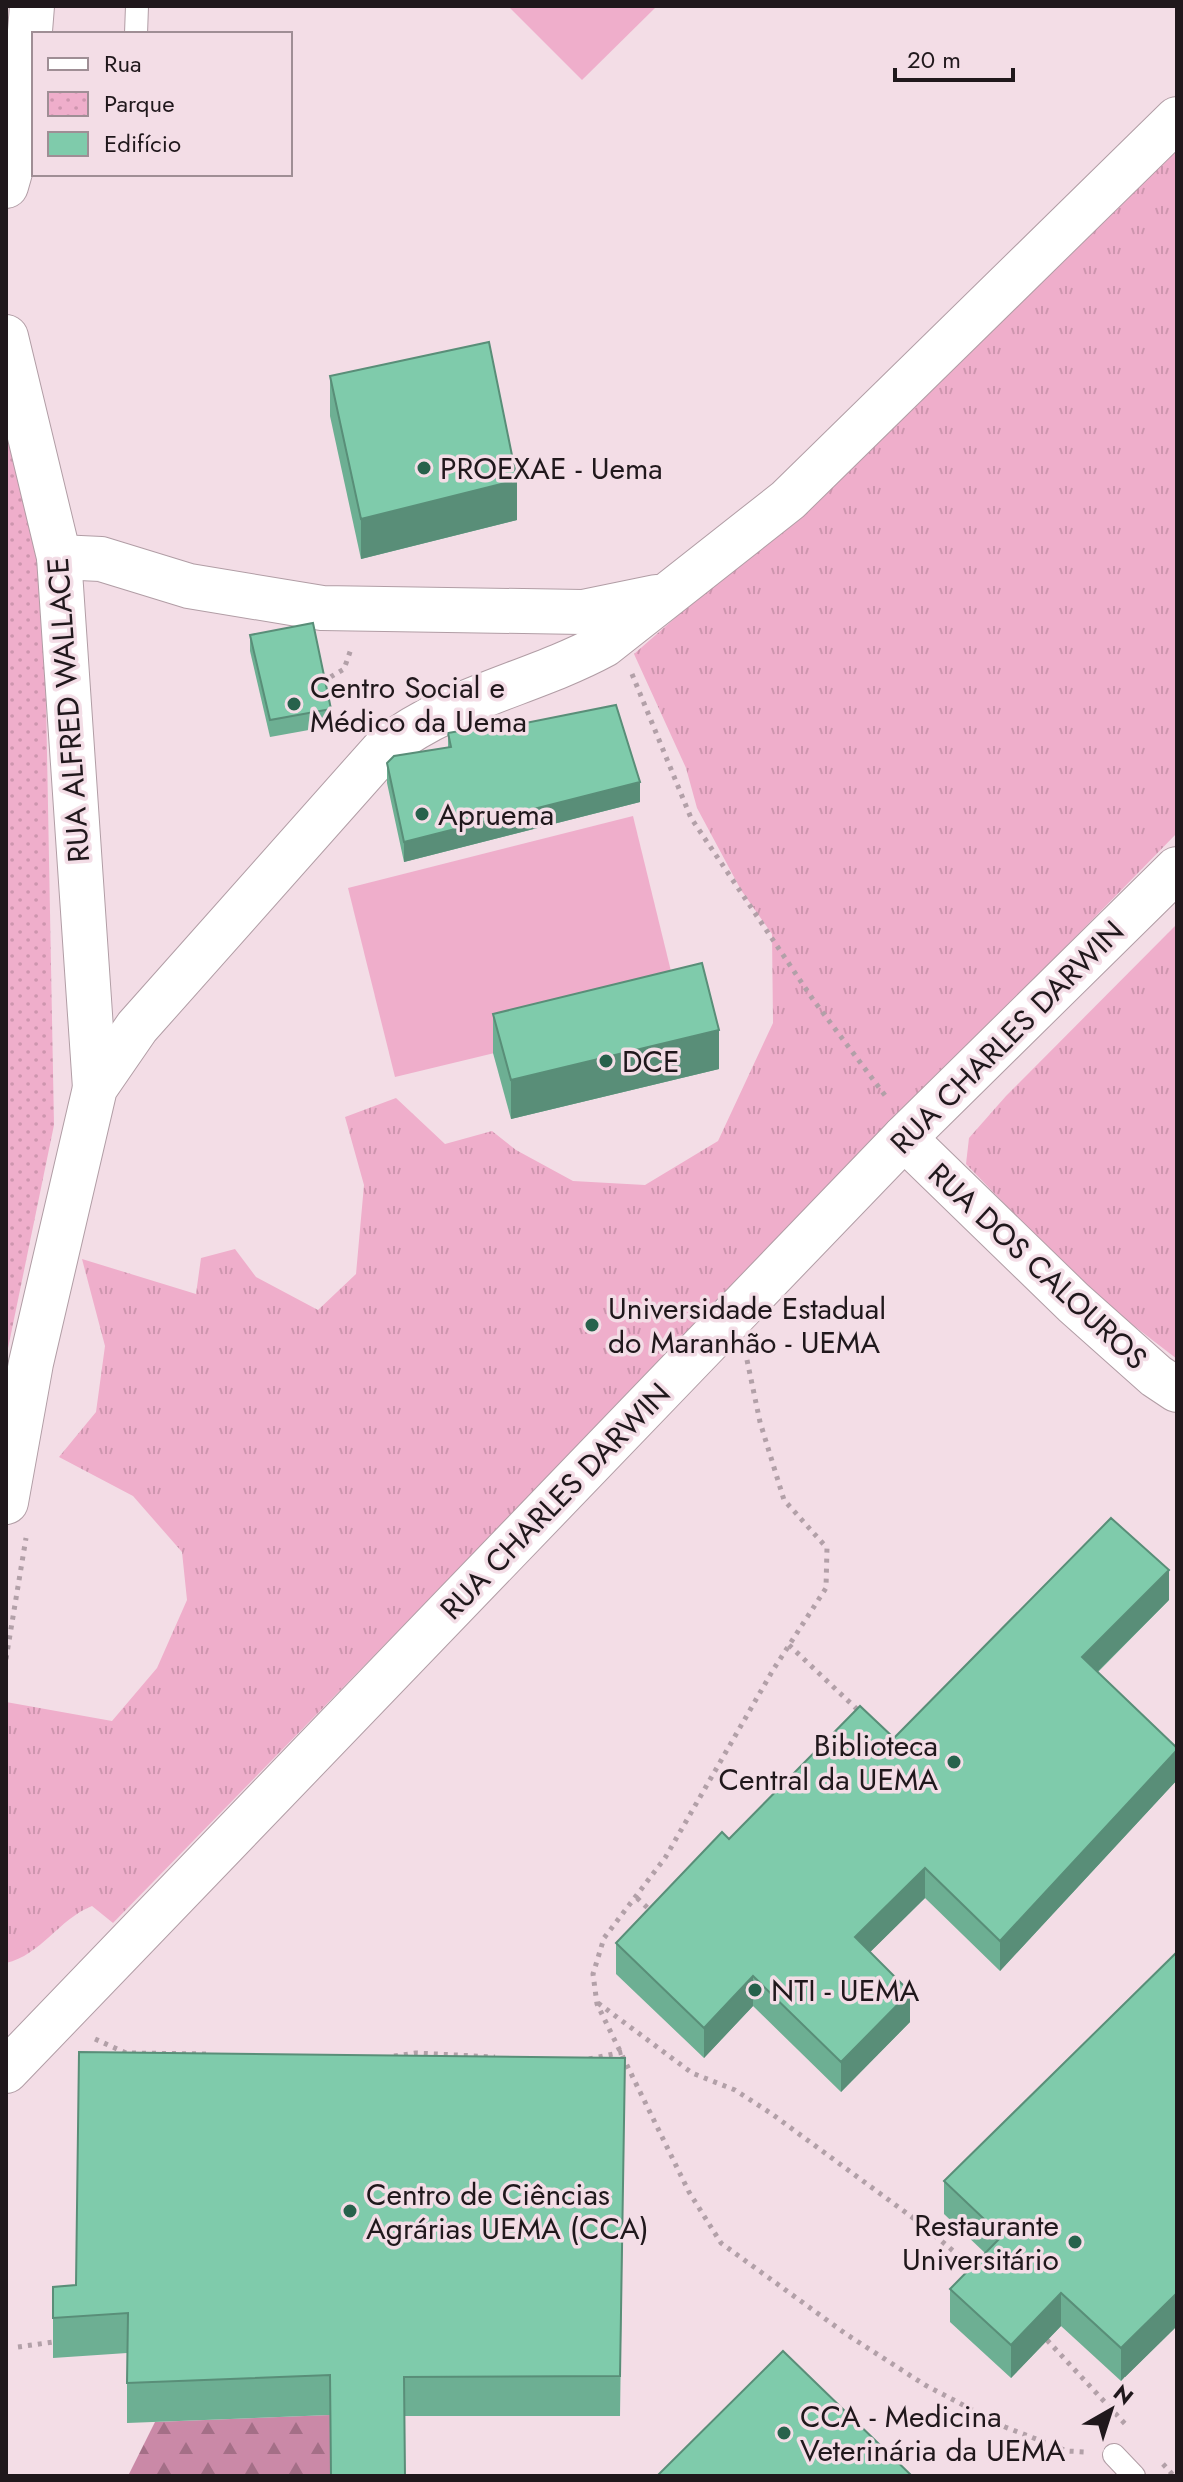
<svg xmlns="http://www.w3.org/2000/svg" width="1183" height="2482" font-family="Jost,sans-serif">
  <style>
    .grass { fill: url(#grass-tufts) }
    .forest { fill: url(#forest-firs) }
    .park { fill: url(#park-dots) }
    .pitch { fill: #efaecb }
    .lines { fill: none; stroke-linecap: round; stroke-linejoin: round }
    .service-casing { stroke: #b19da5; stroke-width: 24 }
    .minor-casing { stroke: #b19da5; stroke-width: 46 }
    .path { stroke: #b2a0a8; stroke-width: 5; stroke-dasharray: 4 6; stroke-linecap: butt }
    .service { stroke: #fff; stroke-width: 22 }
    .minor { stroke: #fff; stroke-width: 44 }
    .wall { fill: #6daf93 }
    .shaded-wall { fill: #598e78 }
    .building { fill: #7fcbab; stroke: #598e78; stroke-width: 2 }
    .poi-dot { fill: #27624c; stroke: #f3dde6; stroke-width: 3 }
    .labels { text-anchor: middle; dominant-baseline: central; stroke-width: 7; stroke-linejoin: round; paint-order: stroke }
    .poi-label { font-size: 30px; fill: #20181c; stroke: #f3dde6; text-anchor: start }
    .street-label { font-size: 30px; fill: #20181c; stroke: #f3dde6 }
  </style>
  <defs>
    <pattern id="grass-tufts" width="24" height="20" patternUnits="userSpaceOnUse" patternTransform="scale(2)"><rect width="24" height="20" fill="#efaecb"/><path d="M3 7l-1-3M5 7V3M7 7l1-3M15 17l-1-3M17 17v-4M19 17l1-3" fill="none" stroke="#cd95ae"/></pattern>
    <pattern id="forest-firs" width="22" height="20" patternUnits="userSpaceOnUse" patternTransform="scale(2)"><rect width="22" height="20" fill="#ca89a7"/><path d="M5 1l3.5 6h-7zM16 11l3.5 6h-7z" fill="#a46f87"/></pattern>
    <pattern id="park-dots" width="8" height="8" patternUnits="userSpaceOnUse" patternTransform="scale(2)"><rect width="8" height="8" fill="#efaecb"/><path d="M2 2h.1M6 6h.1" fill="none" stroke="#cd95ae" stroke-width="1.8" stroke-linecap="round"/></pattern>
  </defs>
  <rect width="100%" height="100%" fill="#f3dde6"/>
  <g class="grass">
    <path d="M 1177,144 L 1177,833 L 113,1923 L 92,1906 C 59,1919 41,1955 6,1963 L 6,1702 L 112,1721 L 157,1668 L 187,1600 L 182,1552 L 133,1496 L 59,1457 L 96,1412 L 105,1346 L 82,1259 L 196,1294 L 201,1258 L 235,1249 L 256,1277 L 318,1310 L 356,1274 L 364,1185 L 345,1117 L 396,1098 L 445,1144 L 492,1131 L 516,1150 L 573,1181 L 645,1185 L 718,1141 L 773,1023 L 772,934 L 741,890 L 697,808 L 686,768 L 634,654 L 796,512 Z"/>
    <polygon points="1177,924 1177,1359 1090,1292 966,1164 969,1138 1006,1096"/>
  </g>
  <polygon class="forest" points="330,2415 331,2476 128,2476 155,2422"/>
  <polygon class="park" points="6,427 31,520 44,593 54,1125 6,1358"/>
  <g class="pitch">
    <polygon points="508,6 657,6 582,80"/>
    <polygon points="633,816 680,1008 395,1077 348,888"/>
  </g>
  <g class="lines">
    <defs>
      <g id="service">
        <polyline points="136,34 137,6"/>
        <polyline points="1114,2455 1134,2476"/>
      </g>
      <g id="minor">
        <polyline points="6,186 22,130 32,6"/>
        <polyline points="6,337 59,557 95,1088"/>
        <polyline points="59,557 101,559 189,586 322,608 583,612 656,597"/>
        <polyline points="904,1138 1074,1303 1156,1376 1177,1390"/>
        <path d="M 6,1502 L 31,1363 L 95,1088 L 137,1027 L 384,749 C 450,697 532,684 604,645 L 788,500 L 1177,119"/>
        <polyline points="6,2071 904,1138 1177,869"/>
      </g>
    </defs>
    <use href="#service" class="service-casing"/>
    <use href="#minor" class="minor-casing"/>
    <g class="path">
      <polyline points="632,674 691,818 814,1001 887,1098"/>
      <polyline points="322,682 344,669 351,649"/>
      <polyline points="747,1360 760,1422 784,1500 827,1548 826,1588 773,1670 665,1858 604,1938 593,1974 597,2004 689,2192 721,2243 846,2334 925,2385 1005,2427 1067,2451 1085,2452"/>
      <polyline points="789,1645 861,1713"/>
      <polyline points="6,1659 26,1538"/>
      <polyline points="637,1898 651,1911"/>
      <polyline points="598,2003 692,2073 735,2090 772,2114 920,2223 977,2271"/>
      <polyline points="95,2039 126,2053 210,2054"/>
      <polyline points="394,2056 416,2053 495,2057"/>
      <polyline points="589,2059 623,2052"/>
      <polyline points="1047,2340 1128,2427"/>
      <polyline points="18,2347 53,2342"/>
      <polyline points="1163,2464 1174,2476"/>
    </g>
    <use href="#service" class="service"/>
    <use href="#minor" class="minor"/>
  </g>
  <g class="wall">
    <polygon points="330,376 517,520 361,559 330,416"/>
    <polygon points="250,635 331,709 331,726 270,737 250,651"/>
    <polygon points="505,727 640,802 404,862 387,783 387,763 448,747 448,733"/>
    <polygon points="493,1014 719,1069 511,1119 493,1053"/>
    <polygon points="1169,1600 1098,1672 1177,1748 1177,1780 1000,1971 925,1898 870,1952 910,2022 841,2092 753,2006 704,2058 616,1974 616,1943 729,1839 894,1738"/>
    <polygon points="1177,1952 1177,2326 1121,2381 1061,2326 1011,2378 950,2322 950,2289 985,2253 944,2214 944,2181"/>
    <polygon points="625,2058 620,2416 404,2416 330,2415 127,2423 127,2353 53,2358 53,2287 76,2285"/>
  </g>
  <g class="shaded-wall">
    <polygon points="517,480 517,520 361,559 361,519"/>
    <polygon points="640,782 640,802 404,862 404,842"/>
    <polygon points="719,1030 719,1069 511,1119 511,1080"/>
    <polygon points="1169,1570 1169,1600 1082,1687 1082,1657"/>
    <polygon points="1177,1750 1177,1780 1000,1971 1000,1941"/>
    <polygon points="925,1868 925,1898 855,1967 855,1937"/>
    <polygon points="753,1976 753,2006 704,2058 704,2028"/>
    <polygon points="910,1992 910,2022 841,2092 841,2062"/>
    <polygon points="1061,2293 1061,2326 1011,2378 1011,2345"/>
    <polygon points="1177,2293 1177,2326 1121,2381 1121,2348"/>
  </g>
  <g class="building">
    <polygon points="489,342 517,480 361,519 330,376"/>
    <polygon points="313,623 331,709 270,720 250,635"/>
    <polygon points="616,705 640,782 404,842 387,763 394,756 451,747 448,733 504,723 505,727"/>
    <polygon points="702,963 719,1030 511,1080 493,1014"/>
    <polygon points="1111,1518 1169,1570 1082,1657 1177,1748 1177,1750 1000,1941 925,1868 855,1937 910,1992 841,2062 753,1976 704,2028 616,1943 722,1832 729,1839 860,1706 894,1738"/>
    <polygon points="1177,1952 1177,2293 1121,2348 1061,2293 1011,2345 950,2289 1002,2236 944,2181"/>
    <polygon points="79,2052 625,2058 620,2376 404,2377 405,2476 331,2476 330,2375 127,2383 128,2313 53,2318 53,2287 76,2285"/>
    <polygon points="783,2351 912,2476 657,2476"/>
  </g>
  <g class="poi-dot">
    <circle cx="424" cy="468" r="8"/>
    <circle cx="294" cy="704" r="8"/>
    <circle cx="422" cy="814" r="8"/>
    <circle cx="606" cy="1061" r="8"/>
    <circle cx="592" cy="1325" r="8"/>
    <circle cx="954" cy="1762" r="8"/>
    <circle cx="755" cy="1990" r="8"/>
    <circle cx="350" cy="2211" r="8"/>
    <circle cx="1075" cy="2242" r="8"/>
    <circle cx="784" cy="2433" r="8"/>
  </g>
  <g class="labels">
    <g class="poi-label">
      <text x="440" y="468">PROEXAE - Uema</text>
      <text x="310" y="687">Centro Social e<tspan x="310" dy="34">Médico da Uema</tspan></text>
      <text x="438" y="814">Apruema</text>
      <text x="622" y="1061">DCE</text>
      <text x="608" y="1308">Universidade Estadual<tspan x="608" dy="34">do Maranhão - UEMA</tspan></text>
      <text x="938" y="1745" text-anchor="end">Biblioteca<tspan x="938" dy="34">Central da UEMA</tspan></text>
      <text x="771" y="1990">NTI - UEMA</text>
      <text x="366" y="2194">Centro de Ciências<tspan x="366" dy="34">Agrárias UEMA (CCA)</tspan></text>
      <text x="1059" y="2225" text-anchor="end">Restaurante<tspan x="1059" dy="34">Universitário</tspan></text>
      <text x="800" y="2416">CCA - Medicina<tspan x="800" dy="34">Veterinária da UEMA</tspan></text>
    </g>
    <g class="street-label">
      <text transform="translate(68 710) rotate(-94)">RUA ALFRED WALLACE</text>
      <text transform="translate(1007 1037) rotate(-45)">RUA CHARLES DARWIN</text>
      <text transform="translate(1038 1266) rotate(43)">RUA DOS CALOUROS</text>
      <text transform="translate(555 1501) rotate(-46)">RUA CHARLES DARWIN</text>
    </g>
  </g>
  <rect width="1183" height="2482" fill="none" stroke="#20181c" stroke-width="16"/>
  <rect x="32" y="32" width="260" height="144" fill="#f3dde6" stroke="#9f8e95" stroke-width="2"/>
  <rect x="48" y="58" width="40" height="12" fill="#ffffff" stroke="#9f8e95" stroke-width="2"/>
  <text x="104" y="72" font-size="24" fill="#20181c">Rua</text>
  <rect x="48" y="92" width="40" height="24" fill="url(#park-dots)" stroke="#9f8e95" stroke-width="2"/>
  <text x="104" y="112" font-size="24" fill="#20181c">Parque</text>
  <rect x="48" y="132" width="40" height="24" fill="#7fcbab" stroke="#9f8e95" stroke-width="2"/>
  <text x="104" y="152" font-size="24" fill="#20181c">Edifício</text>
  <g transform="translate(1111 2410) rotate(39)" stroke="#f3dde6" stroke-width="6" paint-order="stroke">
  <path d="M0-6L14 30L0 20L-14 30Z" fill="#20181c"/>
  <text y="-12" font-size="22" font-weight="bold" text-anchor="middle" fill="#20181c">N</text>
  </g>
  <path d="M895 68v12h118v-12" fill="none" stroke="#20181c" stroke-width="4"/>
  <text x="907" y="68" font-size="24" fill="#20181c" stroke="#f3dde6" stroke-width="6" paint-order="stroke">20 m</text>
</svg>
